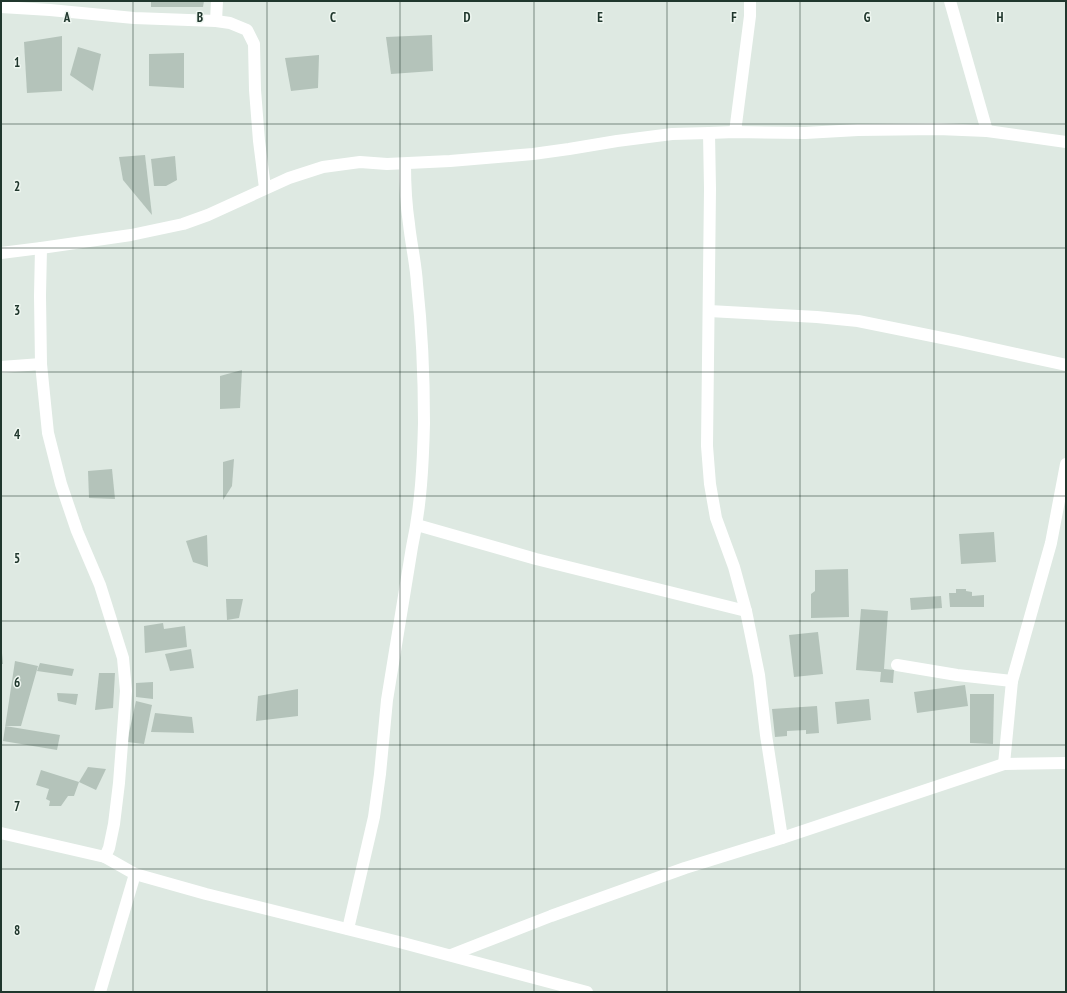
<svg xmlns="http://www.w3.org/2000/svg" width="1067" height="993" font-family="'PT Sans Narrow',sans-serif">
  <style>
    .building { fill: #b4c3ba }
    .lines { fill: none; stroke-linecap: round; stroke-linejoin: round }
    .minor { stroke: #fff; stroke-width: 12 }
    .grid { fill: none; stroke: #20372d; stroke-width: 1; stroke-opacity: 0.55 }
    .grid-label { font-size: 13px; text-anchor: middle; font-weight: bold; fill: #20372d; stroke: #eef6f0; stroke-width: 3; stroke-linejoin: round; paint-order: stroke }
  </style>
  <rect width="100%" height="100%" fill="#dee9e2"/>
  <g class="building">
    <polygon points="151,1 204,1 203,7 151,7"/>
    <polygon points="432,35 433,71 391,74 386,37"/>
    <polygon points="62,36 62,91 27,93 24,42"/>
    <polygon points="78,47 101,54 93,91 70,75"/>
    <polygon points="184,53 184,88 149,86 149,54"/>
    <polygon points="319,55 318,88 291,91 285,58"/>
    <polygon points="145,155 152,215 123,180 119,157"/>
    <polygon points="175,156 177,180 166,186 154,186 151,159"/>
    <polygon points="242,370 240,408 220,409 220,376"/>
    <polygon points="234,459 232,486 223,500 223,462"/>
    <polygon points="112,469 115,499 89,498 88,471"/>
    <polygon points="994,532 996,562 961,564 959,534"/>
    <polygon points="207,535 208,567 193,562 186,541"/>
    <polygon points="848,569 849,617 811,618 811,594 815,591 815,570"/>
    <polygon points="956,589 966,589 966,591 972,592 972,596 984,595 984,607 950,607 949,593 956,593"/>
    <polygon points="941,596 942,608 911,610 910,598"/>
    <polygon points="226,599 243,599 239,618 227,620"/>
    <polygon points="861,609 888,611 884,669 894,670 893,683 880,682 881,672 856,670"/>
    <polygon points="163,623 164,629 185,626 187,647 145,653 144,626"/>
    <polygon points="818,632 823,674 794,677 789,635"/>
    <polygon points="191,649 194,668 170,671 165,654"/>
    <polygon points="1,652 2,653 3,664 1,664"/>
    <polygon points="15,661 38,666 21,726 5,726 60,735 57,750 3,741"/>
    <polygon points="40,663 74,669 72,676 37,671"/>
    <polygon points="99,673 115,673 113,708 95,710"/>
    <polygon points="153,682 153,699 136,697 136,683"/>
    <polygon points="965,685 968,706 917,713 914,692"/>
    <polygon points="298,689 298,716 256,721 258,696"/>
    <polygon points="57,693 78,694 76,705 58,701"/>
    <polygon points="970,694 994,694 993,744 970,743"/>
    <polygon points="869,699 871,720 837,724 835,702"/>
    <polygon points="136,701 152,705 144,744 127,742"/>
    <polygon points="817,706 819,733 806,734 806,730 787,731 787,736 775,737 772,709"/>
    <polygon points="155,713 192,717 194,733 151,732"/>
    <polygon points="88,767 106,769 96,790 79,782"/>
    <polygon points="41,770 79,782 74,796 68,796 61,806 49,806 50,801 46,799 49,789 36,785"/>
  </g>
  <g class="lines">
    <g class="minor">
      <polyline points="950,1 987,131"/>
      <polyline points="1,7 50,10 134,18 216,21 230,23 247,30 254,44 255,90 259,141 265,188"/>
      <polyline points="216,21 217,1"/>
      <polyline points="735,132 750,16 750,1"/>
      <polyline points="709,133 710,189 707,446 710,484 716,518 734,567 746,611 759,675 766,735 782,838"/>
      <polyline points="41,248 40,296 41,364 48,433 61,484 77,531 100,585 123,658 126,691 119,783 114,824 109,848 105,857"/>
      <polyline points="1,253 41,248 131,235 183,224 208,215 289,178 323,167 360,162 387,164 450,161 533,154 569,149 617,141 672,134 709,133 735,132 805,133 858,130 938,129 987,131 1066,142"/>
      <polyline points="709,311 817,317 858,321 957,341 1066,365"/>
      <polyline points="1,367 41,364"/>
      <polyline points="417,525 536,559 746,611"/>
      <polyline points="897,665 957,675 1012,681"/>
      <polyline points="1004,764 1012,681 1051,543 1066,464"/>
      <polyline points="1,833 105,857 135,874 206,894 403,943 587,992"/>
      <path d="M 348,929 L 374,817 L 380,774 L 387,700 L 412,547 C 421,506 423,464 424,423 C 424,377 422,330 417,284 C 416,264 411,244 409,224 C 406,204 405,184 405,164"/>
      <polyline points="451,955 551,916 685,868 782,838 1004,764 1066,763"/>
      <polyline points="100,992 135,874"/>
    </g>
  </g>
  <path class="grid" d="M 133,1 L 133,992M 267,1 L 267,992M 400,1 L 400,992M 534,1 L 534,992M 667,1 L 667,992M 800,1 L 800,992M 934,1 L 934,992M 1,124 L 1066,124M 1,248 L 1066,248M 1,372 L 1066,372M 1,496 L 1066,496M 1,621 L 1066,621M 1,745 L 1066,745M 1,869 L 1066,869"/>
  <g class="grid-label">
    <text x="67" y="22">A</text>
    <text x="200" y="22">B</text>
    <text x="333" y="22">C</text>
    <text x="467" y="22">D</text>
    <text x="600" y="22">E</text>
    <text x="734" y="22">F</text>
    <text x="867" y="22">G</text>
    <text x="1000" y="22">H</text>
    <text x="17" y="67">1</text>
    <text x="17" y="191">2</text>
    <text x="17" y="315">3</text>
    <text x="17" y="439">4</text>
    <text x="17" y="563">5</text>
    <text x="17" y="687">6</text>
    <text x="17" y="811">7</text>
    <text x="17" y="935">8</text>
  </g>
  <rect width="1067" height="993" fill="none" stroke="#20372d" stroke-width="4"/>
</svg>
